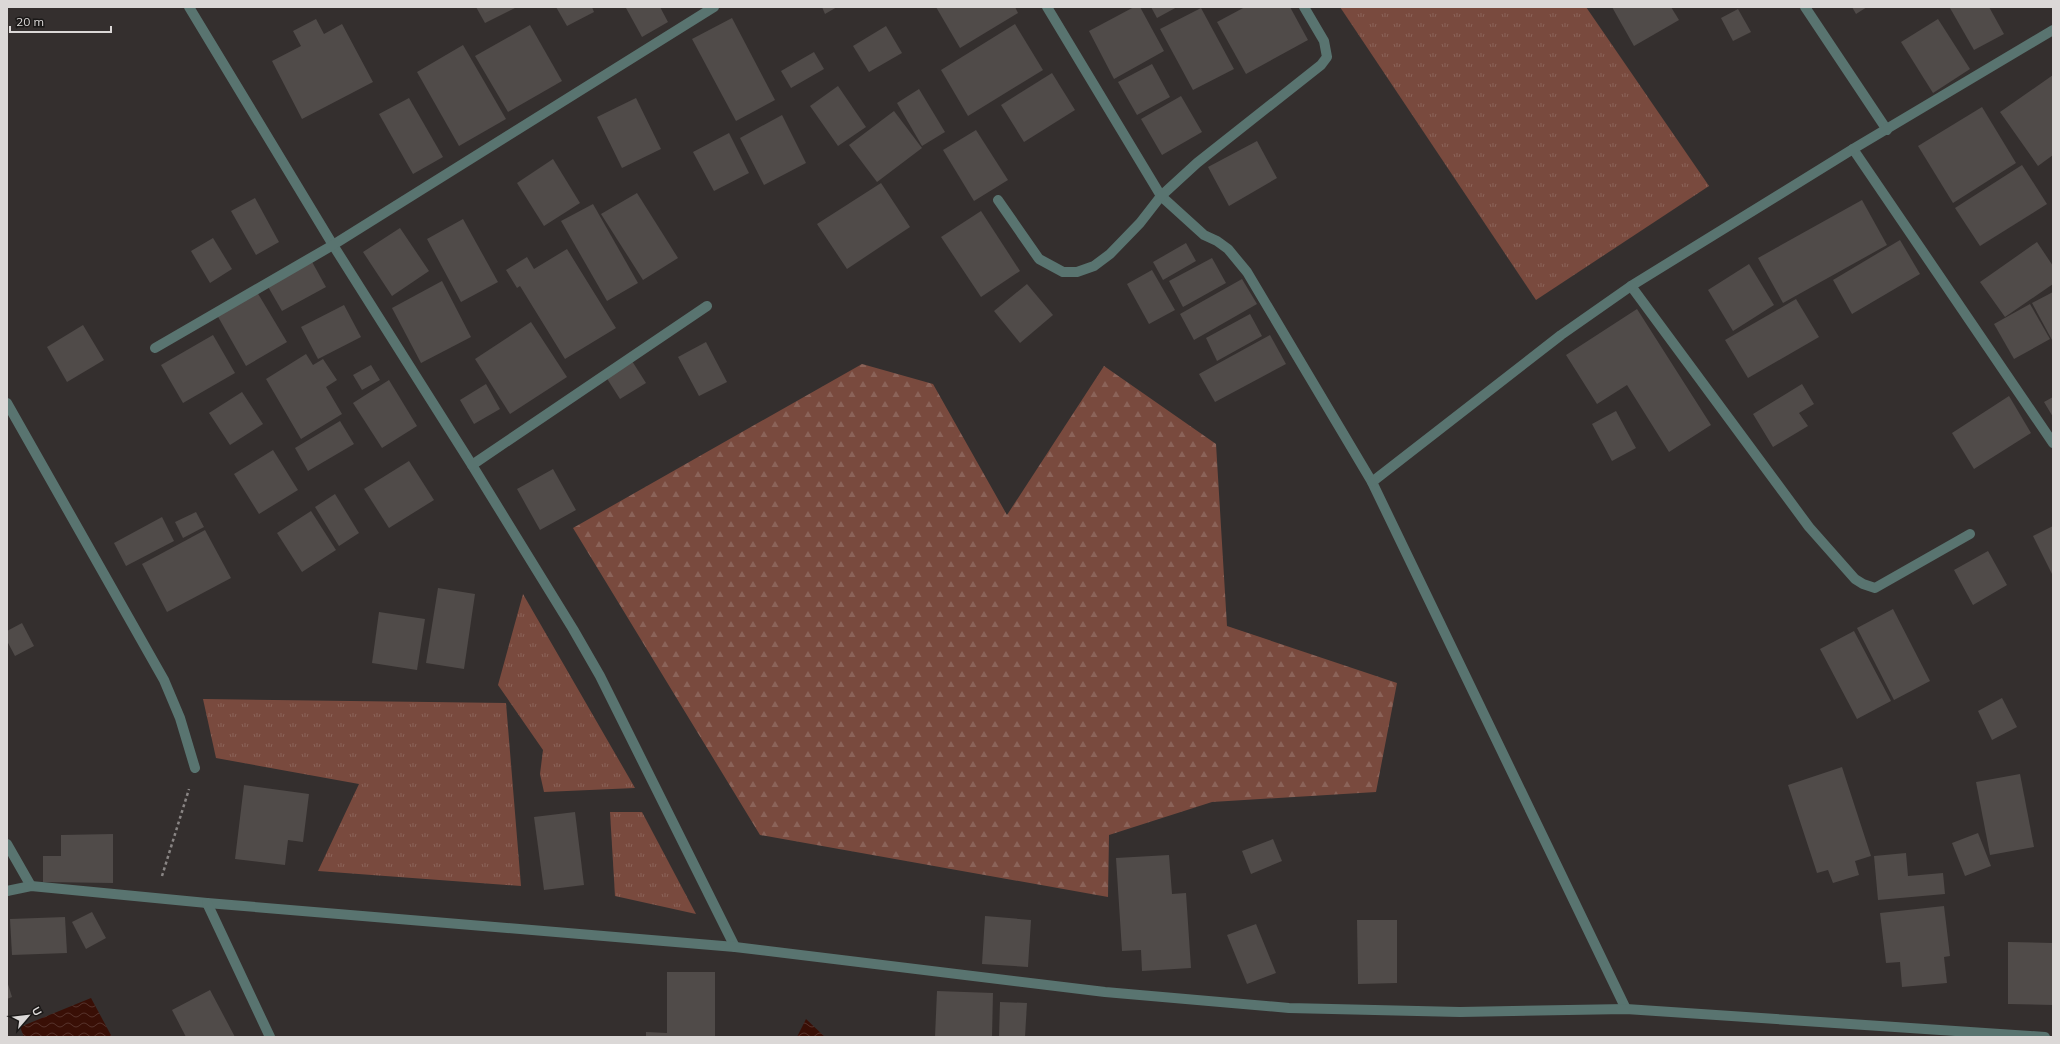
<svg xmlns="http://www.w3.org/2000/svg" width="2060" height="1044" font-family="Mulish,sans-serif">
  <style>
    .grass { fill: url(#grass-tufts) }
    .forest { fill: url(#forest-firs) }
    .water { fill: url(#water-waves) }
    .building { fill: #504b49 }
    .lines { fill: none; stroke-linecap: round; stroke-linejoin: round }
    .path { stroke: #898584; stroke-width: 2.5; stroke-dasharray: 3 3; stroke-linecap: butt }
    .minor { stroke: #597470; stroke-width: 10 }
  </style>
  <defs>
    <pattern id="grass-tufts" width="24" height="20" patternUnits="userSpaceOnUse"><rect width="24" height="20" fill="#794a3e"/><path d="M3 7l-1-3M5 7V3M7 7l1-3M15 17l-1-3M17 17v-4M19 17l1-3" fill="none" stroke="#8b6359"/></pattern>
    <pattern id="forest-firs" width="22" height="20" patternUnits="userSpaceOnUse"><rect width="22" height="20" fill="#794a3e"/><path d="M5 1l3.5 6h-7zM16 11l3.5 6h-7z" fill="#8b6359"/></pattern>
    <pattern id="water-waves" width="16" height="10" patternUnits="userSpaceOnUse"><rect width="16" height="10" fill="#390f06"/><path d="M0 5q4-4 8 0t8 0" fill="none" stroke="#55312a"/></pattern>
  </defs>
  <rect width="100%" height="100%" fill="#342f2e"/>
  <g class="grass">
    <polygon points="1340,7 1586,7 1709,186 1536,300"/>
    <polygon points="523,594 635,788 544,792 540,774 543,750 498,685"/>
    <polygon points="203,699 506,703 521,886 318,871 359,784 216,758"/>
    <polygon points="610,812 642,812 696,914 615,896"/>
  </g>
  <polygon class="forest" points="862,364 933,384 1007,515 1104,366 1216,444 1227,626 1397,683 1376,792 1212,802 1109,835 1108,897 760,835 573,528"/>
  <g class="water">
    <polygon points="91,998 112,1037 24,1037 20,1027"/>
    <polygon points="806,1019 825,1037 797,1037"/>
  </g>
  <g class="building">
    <polygon points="476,7 517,7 485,23"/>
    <polygon points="556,7 592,7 594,12 567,26"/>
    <polygon points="628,7 660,7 668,22 642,37 626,8"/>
    <polygon points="822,7 837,7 825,14"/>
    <polygon points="936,7 1015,7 1018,13 960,48"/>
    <polygon points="1134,7 1140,7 1164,51 1114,79 1089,31"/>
    <polygon points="1151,7 1177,7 1157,18"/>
    <polygon points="1245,7 1290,7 1308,40 1246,74 1217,22"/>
    <polygon points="1612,7 1671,7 1679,20 1634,46"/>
    <polygon points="1852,7 1867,7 1856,14"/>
    <polygon points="1953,7 1989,7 2004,34 1974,50 1950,8"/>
    <polygon points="1201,8 1234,69 1193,90 1160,29"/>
    <polygon points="1738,9 1751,32 1733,41 1721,18"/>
    <polygon points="732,18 775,100 736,121 692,39"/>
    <polygon points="316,19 324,34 342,24 373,82 302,119 272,61 301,46 293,31"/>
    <polygon points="1938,19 1970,69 1933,93 1901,42"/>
    <polygon points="1015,24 1043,70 968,116 941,70"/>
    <polygon points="530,25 562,81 508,112 475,56"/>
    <polygon points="886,26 902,53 869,72 853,46"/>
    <polygon points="463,45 506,119 459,146 417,72"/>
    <polygon points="814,52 824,69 791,88 781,71"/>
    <polygon points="1152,64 1170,97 1137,115 1118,82"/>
    <polygon points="1052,73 1075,110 1024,142 1001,105"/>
    <polygon points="2053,75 2053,155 2038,166 2000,112"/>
    <polygon points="838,86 866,127 838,146 810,106"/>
    <polygon points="919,89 945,132 922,146 897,103"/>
    <polygon points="1181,96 1202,132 1162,155 1141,119"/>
    <polygon points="409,98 443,157 413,174 379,114"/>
    <polygon points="636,98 661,149 622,168 597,117"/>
    <polygon points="1982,107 2016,163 1953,203 1918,146"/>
    <polygon points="894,111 922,148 877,182 849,145"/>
    <polygon points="782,115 806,163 764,185 740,138"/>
    <polygon points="976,130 1008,180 974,201 943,150"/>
    <polygon points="729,133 749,173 714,191 693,152"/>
    <polygon points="1257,141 1277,178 1229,206 1208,167"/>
    <polygon points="553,159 580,203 544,226 517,183"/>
    <polygon points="2022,165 2047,204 1980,246 1955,208"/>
    <polygon points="881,183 910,227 847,269 817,224"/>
    <polygon points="637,193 678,258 643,280 601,214"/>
    <polygon points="255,198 279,242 256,255 231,211"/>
    <polygon points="1862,200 1887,245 1783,303 1758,258"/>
    <polygon points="593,204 638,283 607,301 561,221"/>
    <polygon points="981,211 1020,271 981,297 941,237"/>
    <polygon points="463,219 498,282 461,302 427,239"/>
    <polygon points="400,228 429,271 392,296 363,252"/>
    <polygon points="213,238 232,269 210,283 191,251"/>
    <polygon points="1900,240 1920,274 1852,314 1833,280"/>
    <polygon points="2037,242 2053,266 2053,284 2005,317 1980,282"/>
    <polygon points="1186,243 1196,261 1163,280 1153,262"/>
    <polygon points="567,249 616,328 565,359 520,286 517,288 506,270 527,257 534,269"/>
    <polygon points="1212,258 1226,283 1183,307 1169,281"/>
    <polygon points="311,260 326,287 282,311 267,285"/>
    <polygon points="1749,264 1774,305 1733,331 1708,290"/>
    <polygon points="1152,270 1175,310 1149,324 1127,284"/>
    <polygon points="1242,279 1257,304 1194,340 1180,314"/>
    <polygon points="442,281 471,337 421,363 392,308"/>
    <polygon points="1027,284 1053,315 1020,343 994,311"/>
    <polygon points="257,292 287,342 246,366 217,315"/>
    <polygon points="2053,292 2053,339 2052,340 2032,303"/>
    <polygon points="1796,299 1819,337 1748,378 1725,340"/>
    <polygon points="2030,304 2050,339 2014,359 1994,324"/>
    <polygon points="344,305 361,337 318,359 301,327"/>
    <polygon points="1637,309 1711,425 1669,452 1627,385 1597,404 1566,355"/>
    <polygon points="1250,314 1262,336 1217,361 1206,338"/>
    <polygon points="531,322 567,377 510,414 475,359"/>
    <polygon points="83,325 104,360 67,382 47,347"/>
    <polygon points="213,335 235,373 183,403 161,365"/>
    <polygon points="1270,335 1286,364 1215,402 1199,374"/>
    <polygon points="706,342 727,382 699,396 678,357"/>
    <polygon points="306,354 313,365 323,359 337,380 326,387 342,414 301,439 266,379"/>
    <polygon points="632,361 646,383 620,399 606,377"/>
    <polygon points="371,365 380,380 362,390 353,375"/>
    <polygon points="389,380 417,426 382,448 353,403"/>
    <polygon points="486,384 500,409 474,424 460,400"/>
    <polygon points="1802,384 1814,404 1799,413 1808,426 1773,447 1753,414"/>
    <polygon points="242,392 263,424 230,445 209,413"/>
    <polygon points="2009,396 2031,433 1974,469 1952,433"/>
    <polygon points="2053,397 2053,417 2044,402"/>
    <polygon points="1616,411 1636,448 1612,461 1592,424"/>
    <polygon points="340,421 354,444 308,471 295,448"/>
    <polygon points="273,450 298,490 259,514 234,474"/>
    <polygon points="409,461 434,500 389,528 364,489"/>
    <polygon points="553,469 576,510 540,530 517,489"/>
    <polygon points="335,494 359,533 339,546 315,507"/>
    <polygon points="311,511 336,550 302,572 277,533"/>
    <polygon points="196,512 204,527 183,538 175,522"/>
    <polygon points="162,517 174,541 126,566 114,543"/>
    <polygon points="2053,526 2053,576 2033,536"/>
    <polygon points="205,530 231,578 167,612 142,564"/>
    <polygon points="1988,551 2007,585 1973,605 1954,570"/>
    <polygon points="438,588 475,594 464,669 426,663"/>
    <polygon points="1893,609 1930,681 1894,700 1857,628"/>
    <polygon points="379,612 425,619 417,670 372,663"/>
    <polygon points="22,623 34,646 15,656 7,641 7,631"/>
    <polygon points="1854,631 1891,701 1857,719 1820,649"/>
    <polygon points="2002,698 2017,727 1992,740 1978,711"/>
    <polygon points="1842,767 1871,856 1855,861 1859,875 1833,883 1828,870 1817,873 1788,785"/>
    <polygon points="2020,774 2034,847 1990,855 1976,782"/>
    <polygon points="244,785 309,794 303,842 288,840 285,865 235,859"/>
    <polygon points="575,812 584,885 544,890 534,817"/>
    <polygon points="1978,833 1991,866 1965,876 1952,843"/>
    <polygon points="113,834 113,883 43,882 43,856 61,856 61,835"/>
    <polygon points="1273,839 1282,861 1251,874 1242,851"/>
    <polygon points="1906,853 1908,876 1943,873 1945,894 1878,900 1874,856"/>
    <polygon points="1169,855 1172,894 1186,893 1191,968 1142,971 1141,950 1122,951 1116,858"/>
    <polygon points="1944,906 1950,956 1944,957 1947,983 1902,987 1900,962 1886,963 1880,913"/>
    <polygon points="92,912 106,938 86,949 72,922"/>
    <polygon points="985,916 1031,920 1028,967 982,964"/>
    <polygon points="65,917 67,953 12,955 10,919"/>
    <polygon points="1357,920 1397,920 1397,983 1358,984"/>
    <polygon points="1256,924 1276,973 1247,984 1227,935"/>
    <polygon points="2008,942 2053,943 2053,1005 2008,1004"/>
    <polygon points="667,972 715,972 715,1037 646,1037 646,1032 667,1033"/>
    <polygon points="7,981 12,997 7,999"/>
    <polygon points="210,990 235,1037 186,1037 172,1010"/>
    <polygon points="937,991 993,993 992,1037 935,1037"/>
    <polygon points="1000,1002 1027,1003 1025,1037 999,1037"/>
  </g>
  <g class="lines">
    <polyline class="path" points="162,876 189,789"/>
    <g class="minor">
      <polyline points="189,7 333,245 472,465 573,629 600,676 735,947"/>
      <polyline points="1047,7 1161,196 1204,235 1217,241 1228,249 1247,272 1372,482 1626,1009"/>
      <polyline points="1805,7 1887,130"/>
      <polyline points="1853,149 2053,443"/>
      <polyline points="998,200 1039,259 1063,272 1077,272 1094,266 1110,254 1140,223 1161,196 1197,163 1321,65 1327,57 1324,41 1304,7"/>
      <polyline points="1631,286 1809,527 1855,579 1863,584 1875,588 1970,534"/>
      <polyline points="155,348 333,245 714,7"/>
      <polyline points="7,403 164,680 180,718 195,768"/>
      <polyline points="472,465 707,306"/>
      <polyline points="1372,482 1561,335 1631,286 1853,149 2053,30"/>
      <polyline points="7,844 31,886"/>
      <polyline points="7,891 31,886 207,903 735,947 1105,992 1289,1008 1460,1012 1626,1009 2045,1037"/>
      <polyline points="207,903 270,1037"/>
    </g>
  </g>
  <rect width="2060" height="1044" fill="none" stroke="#dbd8d7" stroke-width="16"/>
  <g transform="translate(28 1016) rotate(62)" stroke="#1a1817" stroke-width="3" paint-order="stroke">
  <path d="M0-3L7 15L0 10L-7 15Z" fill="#dbd8d7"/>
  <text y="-6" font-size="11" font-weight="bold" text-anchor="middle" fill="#dbd8d7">U</text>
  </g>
  <path d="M10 26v6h101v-6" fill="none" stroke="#dbd8d7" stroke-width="2"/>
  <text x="16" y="26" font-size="12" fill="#dbd8d7" stroke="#1a1817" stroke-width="3" paint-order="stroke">20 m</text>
</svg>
